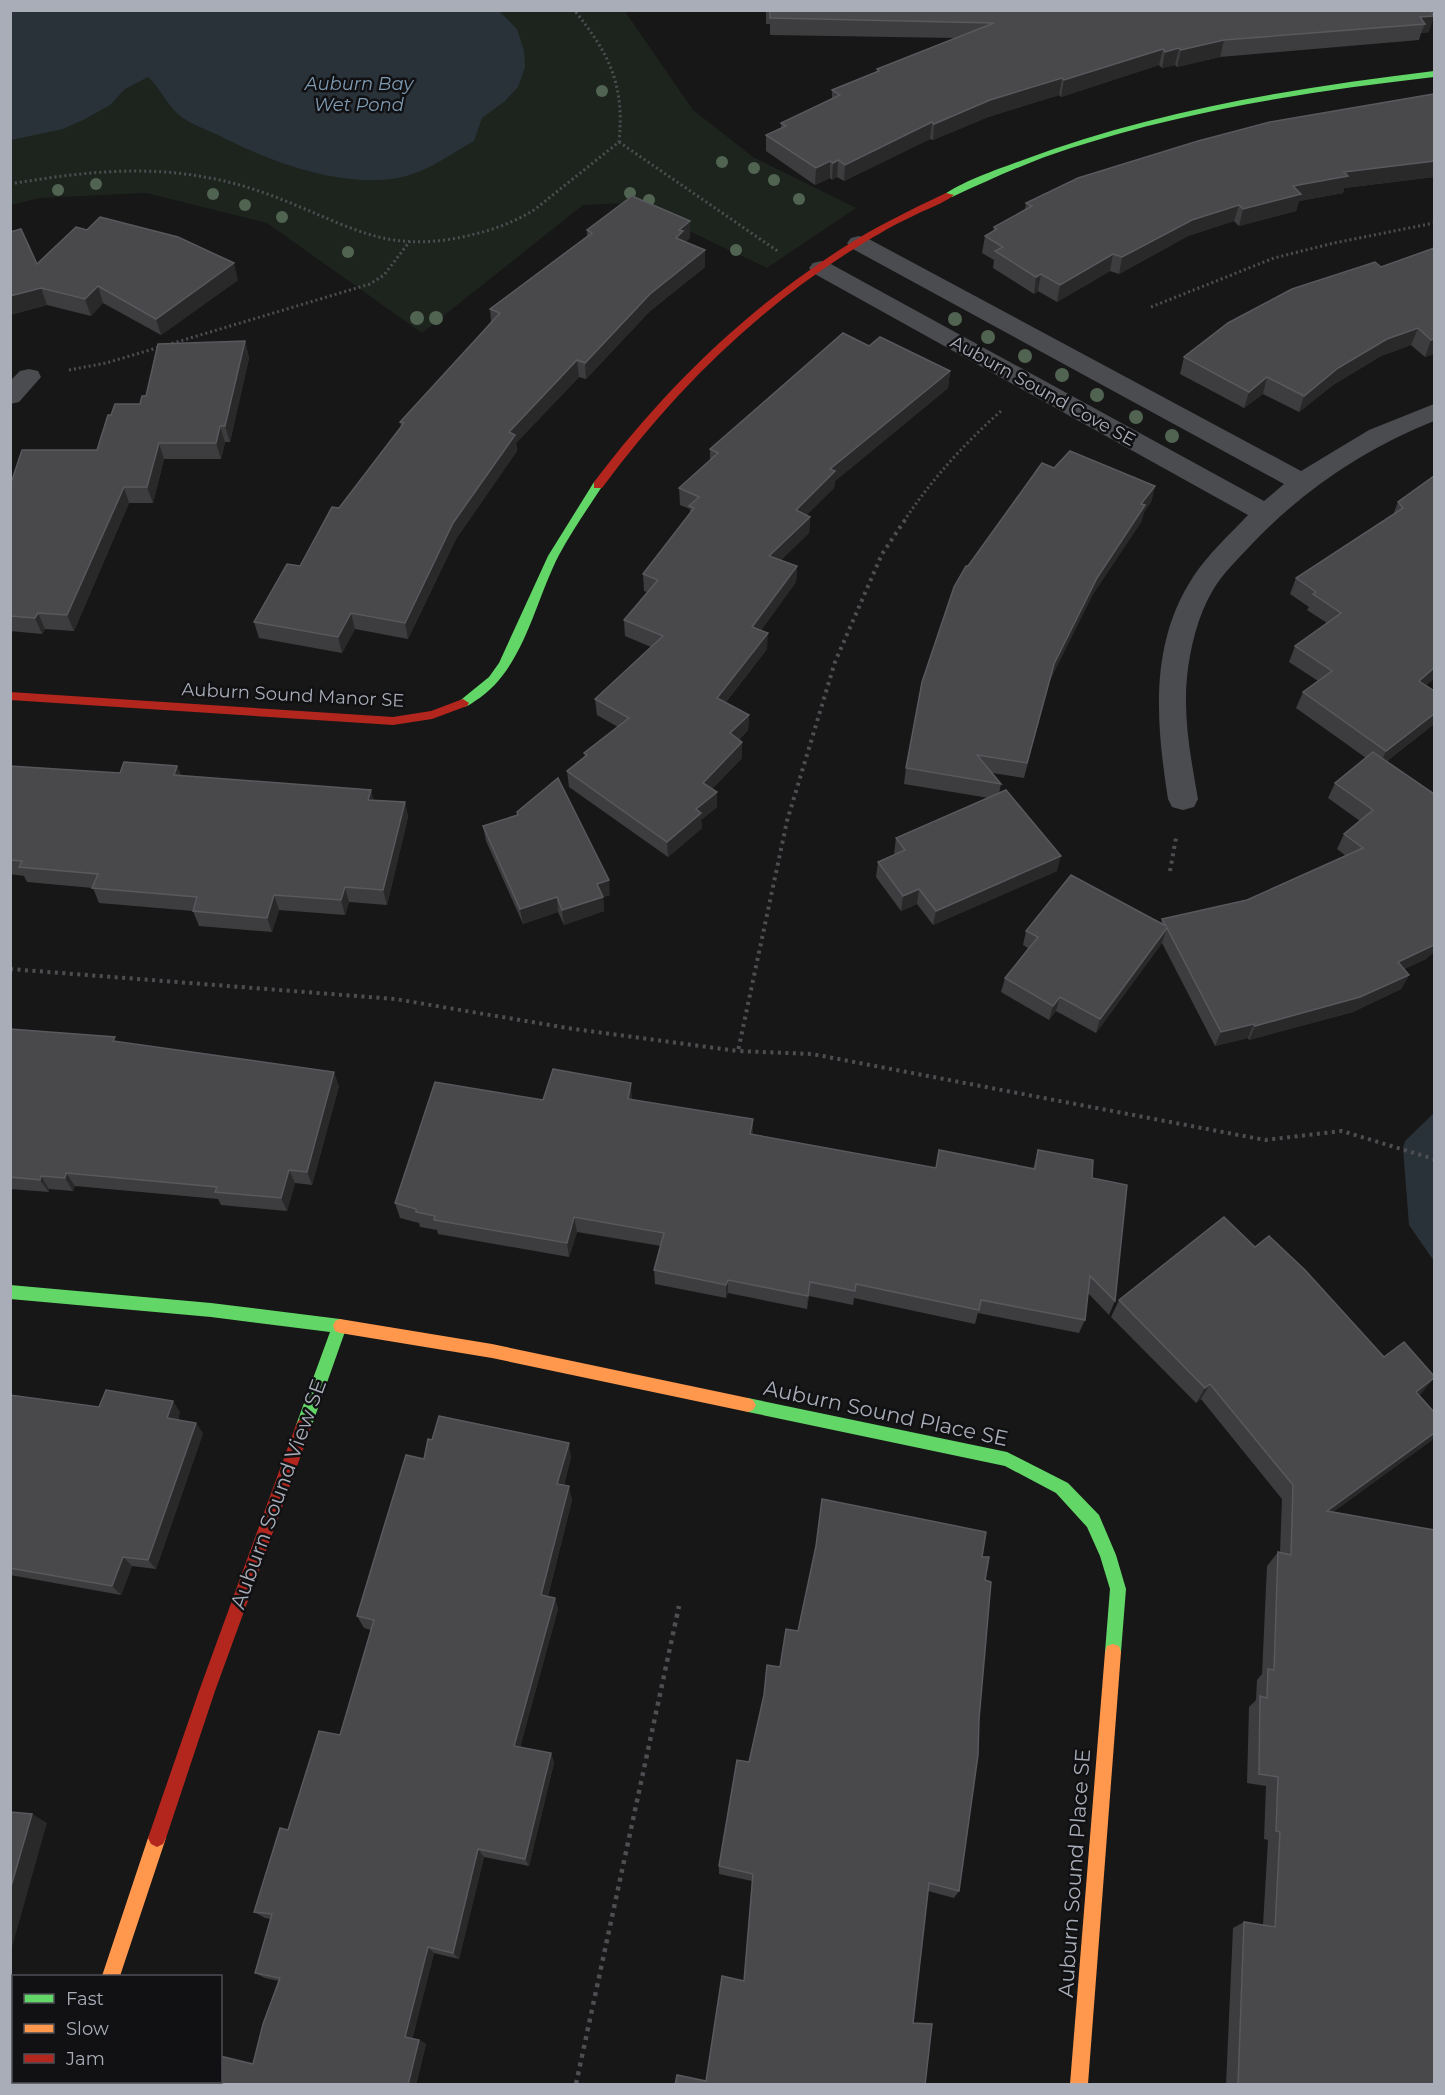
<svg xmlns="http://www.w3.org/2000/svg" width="1445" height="2095" font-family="Montserrat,sans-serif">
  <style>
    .green { fill: #1d241e }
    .water { fill: #2a3239 }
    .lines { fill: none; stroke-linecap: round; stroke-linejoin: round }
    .path-far2 { stroke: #4d4e52; stroke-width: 3; stroke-dasharray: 2 3; stroke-linecap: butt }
    .path-far1 { stroke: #4d4e52; stroke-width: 4; stroke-dasharray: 3 4.5; stroke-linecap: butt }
    .path { stroke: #4d4e52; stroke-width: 4.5; stroke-dasharray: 4 5; stroke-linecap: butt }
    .street { fill: #4b4c50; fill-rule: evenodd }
    .fast { fill: #63d668; fill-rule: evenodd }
    .slow { fill: #ff974d; fill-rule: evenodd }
    .jam { fill: #b3261e; fill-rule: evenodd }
    .tree { fill: #506451 }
    .wall { fill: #3d3d3f }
    .shaded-wall { fill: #29292a }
    .building { fill: #49494c; stroke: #58595d; stroke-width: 1.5 }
    .labels { text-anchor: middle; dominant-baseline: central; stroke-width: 5; stroke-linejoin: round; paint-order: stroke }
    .far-water-label { font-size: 18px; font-style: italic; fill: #7f9bb3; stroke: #111113 }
    .far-street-label { font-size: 18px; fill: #a8adb8; stroke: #111113 }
    .street-label { font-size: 21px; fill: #a8adb8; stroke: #111113 }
  </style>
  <rect width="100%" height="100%" fill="#171717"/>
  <polygon class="green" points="624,10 693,110 753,157 856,208 767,268 630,203 583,205 422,333 267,223 146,193 40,198 11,205 11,11"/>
  <g class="water">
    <path d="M 10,11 L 499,11 L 517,29 L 524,51 L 525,67 L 518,87 L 505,101 L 482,118 L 474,141 C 447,156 423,175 392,179 C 331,185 269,161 216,134 C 205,129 193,125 183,118 C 168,108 161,88 148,77 L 125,89 L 110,105 L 85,119 L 63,129 L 11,140 Z"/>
    <polygon points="1434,1113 1434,1261 1409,1225 1403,1148 1405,1141"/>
  </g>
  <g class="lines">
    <g class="path-far2">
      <polyline points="619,142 779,252"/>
      <path d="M 10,184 C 74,173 140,165 204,177 C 242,183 277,197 312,212 C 338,223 366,236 394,240 C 421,244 449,241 475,234 C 496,229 516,221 534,210 L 619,142 C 625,85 609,53 574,10"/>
      <polyline points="1151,307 1274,258 1334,243 1434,223"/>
      <polyline points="167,345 370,284 384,275 410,241"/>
      <polyline points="69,370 106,363 160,347"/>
      <path d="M 904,521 C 932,479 964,444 1001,411"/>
    </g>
    <g class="path-far1">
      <polyline points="905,520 882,554 835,662 787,821 738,1051 812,1054 1265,1140 1342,1131 1434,1159"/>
      <polyline points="1170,871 1176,838"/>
      <polyline points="10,969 395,999 567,1028 738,1051"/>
    </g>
    <polyline class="path" points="576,2084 679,1606"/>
    <g class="street">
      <path d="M 859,236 L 867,238 L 1301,471 L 1369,430 L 1434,404 L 1434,421 C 1364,449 1303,490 1251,545 C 1238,559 1223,573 1213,590 C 1198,615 1190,648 1187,677 C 1183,718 1191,759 1198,799 L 1194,807 L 1183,810 L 1172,807 L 1168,799 C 1156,723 1149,644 1193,577 C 1208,554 1229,535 1248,515 L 813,273 L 809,268 L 813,263 L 821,261 L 829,263 L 1264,501 L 1284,484 L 851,248 L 847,243 L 851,238 Z"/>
      <polygon points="29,369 38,371 41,377 19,402 10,404 10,381 20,371"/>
      <polygon points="52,2082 98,2082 97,2084 51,2084"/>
    </g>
    <g class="fast">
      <path d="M 1434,71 L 1434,77 C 1311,91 1189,110 1071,148 C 1030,161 991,179 952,197 L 944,195 C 958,183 1004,167 1023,160 C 1156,110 1294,88 1434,71 Z"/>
      <path d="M 598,481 L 603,485 C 588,508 572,531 559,555 C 534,603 524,670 475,701 C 469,705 466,708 459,706 L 457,703 L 489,677 L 499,663 L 548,556 L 594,482 Z"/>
      <polygon points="10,1285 211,1303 340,1319 345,1321 347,1326 312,1425 309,1430 304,1432 299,1430 296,1425 330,1332 211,1317 10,1299"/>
      <polygon points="748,1398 1007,1452 1068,1483 1099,1515 1116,1555 1126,1589 1121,1652 1119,1658 1113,1660 1107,1658 1105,1652 1110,1589 1100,1556 1087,1527 1056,1493 1005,1466 748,1412 743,1410 740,1405 743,1400"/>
    </g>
    <g class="slow">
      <polygon points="340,1319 492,1344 748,1398 753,1400 756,1405 753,1410 748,1412 492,1358 340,1333 335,1331 333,1326 335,1321"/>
      <polygon points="1113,1644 1119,1646 1121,1652 1088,2084 1070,2084 1105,1652 1107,1646"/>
      <polygon points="157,1829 163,1832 166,1838 120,1976 102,1976 148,1838 151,1832"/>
    </g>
    <g class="jam">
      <path d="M 946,193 L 954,195 C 943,204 926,209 913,216 C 891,226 870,239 849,252 C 751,314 671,395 602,488 L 594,488 L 594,482 C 664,390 744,311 841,249 C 875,227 910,210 946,193 Z"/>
      <polygon points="10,692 393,717 431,711 463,699 469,703 467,706 432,719 393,725 10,700"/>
      <polygon points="304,1418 309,1420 312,1425 215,1691 166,1838 163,1844 157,1847 151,1844 148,1838 199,1691 296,1425 299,1420"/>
    </g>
  </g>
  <g class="tree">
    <circle cx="602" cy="91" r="6"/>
    <circle cx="722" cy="162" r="6"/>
    <circle cx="754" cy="168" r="6"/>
    <circle cx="774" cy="180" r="6"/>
    <circle cx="96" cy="184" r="6"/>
    <circle cx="58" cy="190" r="6"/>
    <circle cx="630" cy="193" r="6"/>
    <circle cx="213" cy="194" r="6"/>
    <circle cx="799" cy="199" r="6"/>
    <circle cx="649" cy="200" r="6"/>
    <circle cx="245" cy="205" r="6"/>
    <circle cx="282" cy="217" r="6"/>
    <circle cx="736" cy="250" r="6"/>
    <circle cx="348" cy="252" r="6"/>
    <circle cx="417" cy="318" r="7"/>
    <circle cx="436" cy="318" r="7"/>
    <circle cx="955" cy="319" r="7"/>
    <circle cx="988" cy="337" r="7"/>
    <circle cx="1025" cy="356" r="7"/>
    <circle cx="1062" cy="375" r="7"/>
    <circle cx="1097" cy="395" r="7"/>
    <circle cx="1136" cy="417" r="7"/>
    <circle cx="1172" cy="436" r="7"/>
  </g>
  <g class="wall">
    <polygon points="766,10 1430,10 1429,32 1421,33 1419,40 1220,57 1177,67 1175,65 1162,68 1159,65 1061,97 1059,95 988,117 933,140 930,139 844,181 837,177 832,180 830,178 815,185 766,151 766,135 781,128 781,123 832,99 832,90 877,71 877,69 955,38 770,35 770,24 766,24"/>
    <polygon points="1434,94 1434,177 1344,188 1343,193 1299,201 1296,211 1239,226 1234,221 1188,236 1119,274 1110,271 1057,302 1038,291 1034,294 993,268 994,260 982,253 985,236 993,231 994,227 1025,210 1026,203"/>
    <polygon points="587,230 690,238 685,242 705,267 650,311 586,379 579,377 516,443 517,451 456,539 408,639 355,629 342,653 259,638 254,622 300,566 339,508 401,426 400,422 491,322 490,309 587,236"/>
    <polygon points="1434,249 1434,354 1425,357 1411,345 1381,356 1333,385 1299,412 1263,394 1244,408 1180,374 1184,357 1381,267"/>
    <polygon points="37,264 238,280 161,335 103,303 91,316 47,305 10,315"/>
    <polygon points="245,341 249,358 230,442 225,442 221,459 164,459 153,503 129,503 74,631 45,629 42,634 10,631 10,486 97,450 111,415 140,404 146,396"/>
    <polygon points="869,346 950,371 948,388 835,481 834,488 806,515 810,517 809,533 781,560 797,566 796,582 761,630 767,649 726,702 749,715 748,730 739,740 742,758 712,789 717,792 717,807 701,820 702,828 668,857 569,787 567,771 585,757 584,753 618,727 597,715 595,699 651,647 625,636 624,620 648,592 644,591 643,574 690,513 690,509 680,505 679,488 710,460 710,449"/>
    <polygon points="1054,468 1155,486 1151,502 1144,512 1141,522 1093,594 1050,680 1024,778 992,773 1001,784 999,794 1057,871 933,925 917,904 901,911 876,877 878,862 895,855 894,853 896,838 989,798 904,784 906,768 968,566"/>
    <polygon points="1434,476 1434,679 1426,685 1434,691 1434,724 1387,761 1426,959 1404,969 1409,975 1401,989 1353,1012 1249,1040 1248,1038 1215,1046 1162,943 1096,1033 1056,1011 1049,1020 1001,992 1005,978 1028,948 1023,945 1026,931 1161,923 1162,919 1247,900 1346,856 1337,849 1344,834 1360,821 1328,798 1335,783 1366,758 1296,708 1303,692 1318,681 1289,662 1295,646 1327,623 1307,610 1309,607 1290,594 1296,578 1393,515 1398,502"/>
    <polygon points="10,766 120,773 177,766 181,776 373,800 405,802 408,817 387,905 349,902 345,915 279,910 272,932 199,926 193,911 99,903 93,888 27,882 24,876 10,874"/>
    <polygon points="517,812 610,895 603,897 604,911 564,925 558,912 523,924 486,841 483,826 517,816"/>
    <polygon points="10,1029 117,1042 339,1086 312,1185 295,1183 287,1211 221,1205 218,1199 75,1186 73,1191 49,1189 49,1192 10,1189"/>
    <polygon points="543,1100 632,1100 753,1134 935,1168 1033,1169 1038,1150 1092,1178 1115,1301 1109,1315 1088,1293 1085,1320 1079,1333 978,1313 975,1324 854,1298 853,1305 809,1296 807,1309 728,1293 726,1298 655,1284 654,1270 661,1246 577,1232 569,1257 438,1234 437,1230 420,1227 419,1223 400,1218 395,1203"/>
    <polygon points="1255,1247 1384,1357 1422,1393 1419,1395 1432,1440 1333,1512 1434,2085 1226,2085 1233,1928 1244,1922 1263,1925 1268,1840 1264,1839 1266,1786 1247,1783 1249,1707 1256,1700 1257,1680 1262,1674 1267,1566 1278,1552 1280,1553 1282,1499 1201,1399 1196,1403 1111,1317 1119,1300"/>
    <polygon points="10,1395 99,1407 180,1412 178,1420 203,1433 156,1569 132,1566 121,1595 10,1575"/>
    <polygon points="571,1457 564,1485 572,1500 548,1596 555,1598 558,1609 520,1747 551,1753 554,1763 529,1866 484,1857 459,1959 434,1953 412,2039 419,2040 426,2044 416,2085 210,2085 253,2064 279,1981 265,1978 255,1973 271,1919 265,1918 254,1912 288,1830 340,1735 371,1630 364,1628 357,1616 424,1459"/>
    <polygon points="982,1557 985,1580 959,1891 954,1898 928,1891 706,2081 744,1981 752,1881 719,1874 719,1866 749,1762 764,1696 798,1631"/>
  </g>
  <g class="shaded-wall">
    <polygon points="1434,16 1429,32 1421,33 1425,24 1420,17"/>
    <polygon points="1224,40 1220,57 1177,67 1181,50"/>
    <polygon points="1179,48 1175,65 1162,68 1165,52"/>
    <polygon points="1163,49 1159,65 1061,97 1064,80"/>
    <polygon points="1062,78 1059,95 988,117 933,140 934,124 990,100"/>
    <polygon points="932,122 930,139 844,181 845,165"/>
    <polygon points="838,160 837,177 832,180 833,163"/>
    <polygon points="830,161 830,178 815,185 816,168"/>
    <polygon points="1434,161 1434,177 1344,188 1343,193 1299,201 1296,211 1239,226 1243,209 1293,186 1344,172"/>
    <polygon points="1239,205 1234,221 1188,236 1119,274 1122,257 1192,220"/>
    <polygon points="690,221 690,238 684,243 676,238 679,230"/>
    <polygon points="705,250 705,267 650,311 586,379 585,363 650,294"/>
    <polygon points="1113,254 1110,271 1057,302 1060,285"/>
    <polygon points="234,263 238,280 161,335 156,319"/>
    <polygon points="1041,274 1038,291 1034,294 1036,277"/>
    <polygon points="98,286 103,303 91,316 85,299"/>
    <polygon points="41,288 47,305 10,315 10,296"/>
    <polygon points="1418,328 1411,345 1381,356 1333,385 1299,412 1304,396 1338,368 1387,339"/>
    <polygon points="1434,339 1434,354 1425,357 1431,340"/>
    <polygon points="245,341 249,358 230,442 225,426"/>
    <polygon points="577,360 579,377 516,443 517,451 456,539 408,639 405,623 453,523 509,432"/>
    <polygon points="950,371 948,388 835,481 834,488 795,527 796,510 830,469"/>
    <polygon points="1267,377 1263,394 1244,408 1249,392"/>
    <polygon points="220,426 225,442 221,459 216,443"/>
    <polygon points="159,443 164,459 153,503 147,487"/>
    <polygon points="1155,486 1151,502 1144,512 1141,522 1093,594 1050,680 1024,778 1054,664 1097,578 1141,504"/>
    <polygon points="124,487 129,503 74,631 67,615"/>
    <polygon points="810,517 809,533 769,572 769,556"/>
    <polygon points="797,566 796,582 752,643 752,627"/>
    <polygon points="38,613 45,629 42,634 35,618"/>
    <polygon points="351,613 355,629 342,653 338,637"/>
    <polygon points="768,633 767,649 717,713 717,698"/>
    <polygon points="1434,668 1434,679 1411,696 1419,681"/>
    <polygon points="1434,714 1434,724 1379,767 1386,751"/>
    <polygon points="749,715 748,730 730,749 730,733"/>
    <polygon points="742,742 742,758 703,798 703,783"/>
    <polygon points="177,766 183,782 174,775"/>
    <polygon points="371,790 375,805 368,800"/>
    <polygon points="717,792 717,807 701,820 702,828 668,857 667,842 696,809"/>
    <polygon points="405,802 408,817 387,905 383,890"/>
    <polygon points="1061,856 1057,871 933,925 936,911"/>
    <polygon points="609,880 610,895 603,897 604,911 564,925 562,910 597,884"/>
    <polygon points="345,887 349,902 345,915 341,900"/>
    <polygon points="919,889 917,904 901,911 903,896"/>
    <polygon points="274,895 279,910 272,932 267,918"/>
    <polygon points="557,897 558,912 523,924 520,909"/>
    <polygon points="1167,928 1162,943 1096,1033 1100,1019"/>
    <polygon points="1434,945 1434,952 1426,959 1390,976 1398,962"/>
    <polygon points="1409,975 1401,989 1353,1012 1249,1040 1255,1026"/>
    <polygon points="1060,997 1056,1011 1049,1020 1053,1006"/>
    <polygon points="1254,1024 1248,1038 1215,1046 1221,1032"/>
    <polygon points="334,1072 339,1086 312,1185 307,1172"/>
    <polygon points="631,1083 632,1099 630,1115 628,1099"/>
    <polygon points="753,1119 753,1134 750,1134"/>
    <polygon points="289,1170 295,1183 287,1211 281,1198"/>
    <polygon points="66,1173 75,1186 73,1191 65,1178"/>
    <polygon points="41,1176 49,1189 49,1192 40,1180"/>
    <polygon points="574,1217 577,1232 569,1257 567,1243"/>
    <polygon points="728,1280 728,1293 726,1298 726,1285"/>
    <polygon points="810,1282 809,1296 807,1309 808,1296"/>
    <polygon points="1434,1378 1422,1393 1403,1407 1416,1392"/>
    <polygon points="1210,1384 1201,1399 1196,1403 1205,1388"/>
    <polygon points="173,1401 180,1412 175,1429 167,1418"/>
    <polygon points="196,1423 203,1433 156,1569 148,1560"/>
    <polygon points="1434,1433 1434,1437 1432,1440 1315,1525 1327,1511"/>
    <polygon points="569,1443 571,1457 560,1498 557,1484"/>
    <polygon points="569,1486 572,1500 545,1607 541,1595"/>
    <polygon points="123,1557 132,1566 121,1595 112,1586"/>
    <polygon points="555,1598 558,1609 518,1755 514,1746"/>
    <polygon points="551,1753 554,1763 529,1866 525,1859"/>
    <polygon points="32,1814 47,1823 10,1954 10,1890"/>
    <polygon points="478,1849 484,1857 459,1959 453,1953"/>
    <polygon points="428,1947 434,1953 412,2041 405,2037"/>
    <polygon points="419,2040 426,2044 416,2085 408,2085"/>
  </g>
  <g class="building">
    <polygon points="770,10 1430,10 1434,16 1420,17 1425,24 1224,40 1181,50 1179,48 1165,52 1163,49 1064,80 1062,78 990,100 934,124 932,122 845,165 838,160 833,163 830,161 816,168 766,135 786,126 781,123 840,95 832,90 879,71 877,69 994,23 770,18"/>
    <polygon points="1434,94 1434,161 1344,172 1348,176 1293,186 1301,194 1243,209 1239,205 1192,220 1122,257 1113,254 1060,285 1041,274 1036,277 995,251 1003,247 985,236 997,229 994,227 1032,206 1026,203 1078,178 1198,141 1270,122"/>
    <polygon points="632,196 690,221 679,230 683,231 676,238 705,250 650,294 585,363 577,360 509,432 515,435 453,523 405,623 351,613 338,637 254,622 287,564 300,566 332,507 339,508 404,423 400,422 500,313 490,309 592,233 587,230"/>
    <polygon points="100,217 178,237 234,263 156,319 98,286 85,299 41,288 10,296 10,232 21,229 37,264 76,227 87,230"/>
    <polygon points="1434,248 1434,339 1431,340 1418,328 1387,339 1338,368 1304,396 1267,377 1249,392 1184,357 1228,323 1292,289 1375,262 1381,267"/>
    <polygon points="843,333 869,346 880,337 950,371 830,469 835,471 796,510 810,517 769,556 797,566 752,627 768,633 717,698 749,715 730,733 742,742 703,783 717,792 696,809 701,813 667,842 567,771 587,755 584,753 629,718 595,699 663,636 624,620 658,580 643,574 694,508 689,506 699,497 679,488 718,453 710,449"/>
    <polygon points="245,341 225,426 220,426 216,443 159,443 147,487 124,487 67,615 38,613 35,618 10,616 10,486 22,450 97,450 108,415 111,415 115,404 140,404 142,396 146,396 158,344"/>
    <polygon points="1070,451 1155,486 1141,504 1145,505 1097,578 1054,664 1027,763 977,755 1001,784 906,768 922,682 954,587 966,566 968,566 1042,463 1054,468"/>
    <polygon points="1434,476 1434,668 1419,681 1434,691 1434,714 1386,751 1303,692 1332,671 1295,646 1341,613 1313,594 1316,592 1296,578 1403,508 1398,502"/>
    <polygon points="1373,752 1434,794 1434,945 1398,962 1409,975 1360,997 1255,1026 1254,1024 1221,1032 1167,928 1100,1019 1060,997 1053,1006 1005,978 1038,937 1026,931 1071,875 1166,926 1162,919 1247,900 1363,848 1344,834 1373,810 1335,783"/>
    <polygon points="124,762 177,766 174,775 371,790 368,800 405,802 383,890 345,887 341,900 274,895 267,918 193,911 197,897 92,888 98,874 19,867 22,861 10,860 10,766 120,773"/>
    <polygon points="558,778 609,880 597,884 603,897 562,910 557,897 520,909 483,826 518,815 517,812"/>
    <polygon points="1006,790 1061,856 936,911 919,889 903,896 878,862 905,850 896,838"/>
    <polygon points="10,1029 115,1037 113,1041 334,1072 307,1172 289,1170 281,1198 215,1192 217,1187 66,1173 65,1178 41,1176 40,1180 10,1177"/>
    <polygon points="553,1069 631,1083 628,1099 753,1119 750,1134 936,1168 939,1150 1035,1169 1038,1150 1093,1160 1092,1178 1127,1185 1115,1301 1090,1276 1085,1320 981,1300 979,1310 856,1284 855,1291 810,1282 808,1296 728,1280 726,1285 654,1270 664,1233 574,1217 567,1243 434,1220 435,1216 416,1212 416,1209 395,1203 435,1082 543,1100"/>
    <polygon points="1224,1217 1255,1247 1269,1236 1305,1270 1384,1357 1404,1342 1434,1376 1434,1378 1416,1392 1434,1412 1434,1433 1327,1511 1434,1530 1434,2085 1238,2085 1244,1922 1275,1927 1280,1832 1276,1831 1278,1777 1259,1774 1260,1696 1267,1698 1268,1669 1274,1670 1278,1552 1291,1555 1293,1485 1210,1384 1205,1388 1119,1300"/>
    <polygon points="106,1390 173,1401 167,1418 196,1423 148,1560 123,1557 112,1586 10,1568 10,1395 99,1407"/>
    <polygon points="439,1416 569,1443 557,1484 569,1486 541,1595 555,1598 514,1746 551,1753 525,1859 478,1849 453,1953 428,1947 405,2037 419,2040 408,2085 210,2085 211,2082 220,2082 220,2056 253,2064 263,2024 280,1978 255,1973 272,1914 254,1912 280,1828 288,1830 319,1731 340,1735 374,1620 357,1616 383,1530 406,1455 424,1459 428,1439 432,1440"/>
    <polygon points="822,1499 986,1532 982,1557 989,1557 985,1580 991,1582 979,1719 978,1755 959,1891 929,1883 913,2023 932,2024 925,2085 675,2085 677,2075 706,2081 722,1976 744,1981 753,1874 719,1866 737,1760 749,1762 764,1695 767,1665 780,1667 786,1629 798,1631 816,1546"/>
    <polygon points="10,1812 32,1814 10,1890"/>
  </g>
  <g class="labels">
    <g class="far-water-label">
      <text x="359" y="84">Auburn Bay<tspan x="359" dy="21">Wet Pond</tspan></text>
    </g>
    <g class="far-street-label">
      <text transform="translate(1043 391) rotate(29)">Auburn Sound Cove SE</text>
      <text transform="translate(293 695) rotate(3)">Auburn Sound Manor SE</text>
    </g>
    <g class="street-label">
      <text transform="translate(886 1413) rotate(12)">Auburn Sound Place SE</text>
      <text transform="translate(278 1494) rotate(-70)">Auburn Sound View SE</text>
      <text transform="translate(1074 1873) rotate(-86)">Auburn Sound Place SE</text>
    </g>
  </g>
  <rect width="1445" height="2095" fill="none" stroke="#a8adb8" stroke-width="24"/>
  <rect x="12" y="1975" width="210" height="108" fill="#111113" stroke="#4d4f55" stroke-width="1.5"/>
  <rect x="24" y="1994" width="30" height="9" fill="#63d668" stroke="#4d4f55" stroke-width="1.5"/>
  <text x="66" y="2005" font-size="18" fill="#a8adb8">Fast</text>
  <rect x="24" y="2024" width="30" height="9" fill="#ff974d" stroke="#4d4f55" stroke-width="1.5"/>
  <text x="66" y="2035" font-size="18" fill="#a8adb8">Slow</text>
  <rect x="24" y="2054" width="30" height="9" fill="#b3261e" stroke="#4d4f55" stroke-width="1.5"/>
  <text x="66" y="2065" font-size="18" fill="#a8adb8">Jam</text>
</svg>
